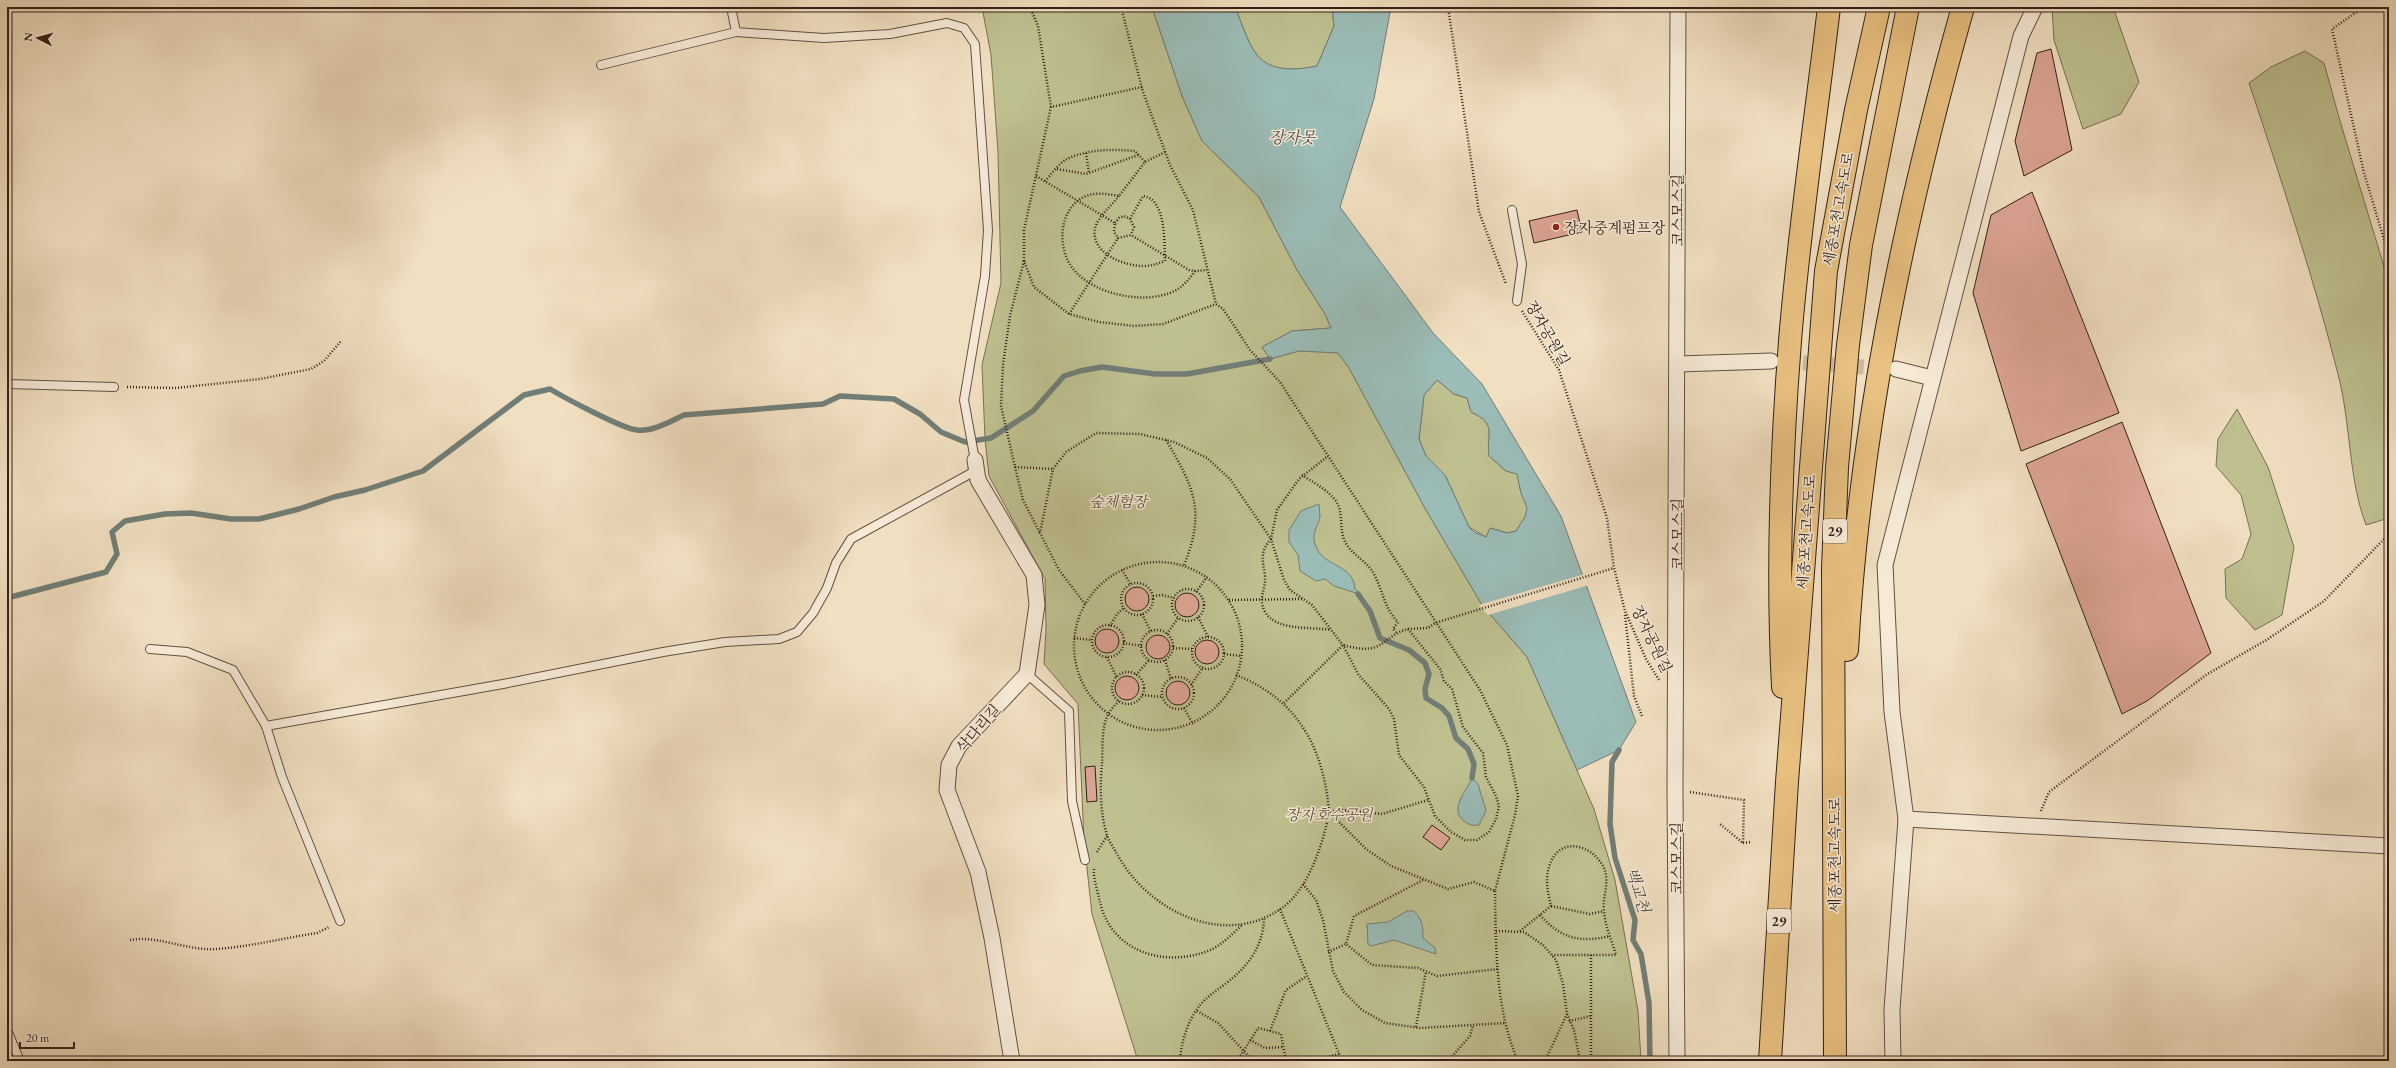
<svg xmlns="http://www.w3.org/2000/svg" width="2396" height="1068" font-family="'EB Garamond','Noto Serif KR',serif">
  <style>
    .green { fill: #bfc090; stroke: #797054 }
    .water { fill: #9bbcb7; stroke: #717e77; fill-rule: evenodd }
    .pier { fill: #f1dfc1 }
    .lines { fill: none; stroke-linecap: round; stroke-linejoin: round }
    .stream { stroke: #717e77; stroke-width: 5.5 }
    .building { fill: #dca493; stroke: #332018 }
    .street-tunnel { stroke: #cbb99f; stroke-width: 15; stroke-dasharray: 15 8; stroke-linecap: butt }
    .lane-casing { stroke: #625042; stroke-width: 10 }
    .street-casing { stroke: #625042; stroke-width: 17 }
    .highway-casing { stroke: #332018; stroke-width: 24 }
    .path { stroke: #332018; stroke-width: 2.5; stroke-dasharray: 1 2; stroke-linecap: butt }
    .lane { stroke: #f6ead7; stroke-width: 8 }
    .street { stroke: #f6ead7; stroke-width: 15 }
    .highway { stroke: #e8c080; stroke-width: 22 }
    .poi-dot { fill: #8f2418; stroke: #f6ead7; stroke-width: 1.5 }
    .labels { text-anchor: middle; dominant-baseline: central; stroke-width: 3; stroke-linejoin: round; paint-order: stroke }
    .shield { fill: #f6ead7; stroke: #6e5d51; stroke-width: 1 }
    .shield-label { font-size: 14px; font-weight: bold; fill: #332018 }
    .street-label { font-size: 15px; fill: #332018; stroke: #f6ead7 }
    .poi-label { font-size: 15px; fill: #332018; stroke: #f6ead7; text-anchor: start }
    .park-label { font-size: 15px; font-style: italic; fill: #5d503c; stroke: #f6ead7 }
    .water-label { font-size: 16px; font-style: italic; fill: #524f48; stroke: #f6ead7 }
  </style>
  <rect width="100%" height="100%" fill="#f1dfc1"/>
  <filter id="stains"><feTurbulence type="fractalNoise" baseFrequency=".005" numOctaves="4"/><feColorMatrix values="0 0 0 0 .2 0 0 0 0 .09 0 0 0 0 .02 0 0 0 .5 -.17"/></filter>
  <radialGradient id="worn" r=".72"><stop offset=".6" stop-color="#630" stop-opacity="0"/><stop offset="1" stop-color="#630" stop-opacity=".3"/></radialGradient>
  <g class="green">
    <polygon points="982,7 1152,7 1182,96 1202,141 1259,197 1297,270 1325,314 1331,328 1292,331 1262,347 1270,359 1299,351 1338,352 1349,368 1426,510 1482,605 1527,657 1594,809 1615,880 1638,1011 1641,1061 1138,1061 1092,914 1084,841 1078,704 1044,664 1046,629 1045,579 989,476 985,439 982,365 1001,283 998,151 991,55"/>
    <path d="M 1235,7 L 1332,7 L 1334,26 L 1317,66 C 1298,70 1271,73 1257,55 C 1249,46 1240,19 1235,7 Z"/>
    <polygon points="2052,7 2113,7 2139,82 2121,114 2083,129 2054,40"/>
    <path d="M 2305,51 L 2324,63 L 2340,121 L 2389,283 L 2389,518 L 2366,525 C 2348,477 2351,424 2338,374 C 2313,276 2281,179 2249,83 L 2271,67 Z"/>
    <path d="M 1437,380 L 1454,394 L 1467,398 L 1471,412 C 1498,424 1486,434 1489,456 L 1506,471 L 1517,473 L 1521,493 L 1528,508 L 1525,517 L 1516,531 L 1507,533 L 1491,528 L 1486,537 L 1469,527 L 1445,475 L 1426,456 L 1419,439 L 1424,395 Z"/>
    <polygon points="2237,409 2268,467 2294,547 2282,615 2255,630 2226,598 2225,569 2242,559 2251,534 2241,495 2216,466 2218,439"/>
  </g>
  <g class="water">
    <path d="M 1152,7 L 1235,7 C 1240,19 1249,46 1257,55 C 1272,73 1298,70 1317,66 L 1334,26 L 1332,7 L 1391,7 L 1374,99 L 1340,207 L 1433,333 L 1482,384 L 1561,516 L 1636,722 L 1619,750 L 1577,770 L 1527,657 L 1482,605 L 1426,510 L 1349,368 L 1338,353 L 1299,351 L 1270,359 L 1262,347 L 1292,331 L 1331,328 L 1325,314 L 1297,270 L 1259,197 L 1202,141 L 1182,96 ZM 1437,380 L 1454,394 L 1467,398 L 1471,412 C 1498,424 1486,434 1489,456 L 1506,471 L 1517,474 L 1521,493 L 1527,508 L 1525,517 L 1516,531 L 1507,533 L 1490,528 L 1486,537 L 1474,532 L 1469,527 L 1445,475 L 1426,456 L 1419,439 L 1424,395 Z"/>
    <path d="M 1319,504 C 1319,508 1320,512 1320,516 C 1319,524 1313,531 1314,540 C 1319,569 1353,561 1355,589 L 1362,595 L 1334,586 L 1325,579 L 1316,581 L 1300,571 L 1298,555 L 1289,542 L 1289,530 L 1301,511 Z"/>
    <path d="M 1472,778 L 1478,784 L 1486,811 L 1479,825 C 1473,826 1469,825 1464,821 C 1448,808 1468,790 1472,778 Z"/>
    <path d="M 1407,911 L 1414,911 C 1423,920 1423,927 1423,938 L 1435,948 L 1436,954 L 1394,940 L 1371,946 L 1368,944 L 1367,924 L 1388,922 Z"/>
  </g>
  <polygon class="pier" points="1585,574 1589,585 1488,615 1479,605"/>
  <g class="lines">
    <g class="stream">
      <polyline points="1358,594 1370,611 1380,638 1409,650 1425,663 1429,674 1425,689 1426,698 1442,708 1449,716 1456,738 1468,749 1474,764 1472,778"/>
      <path d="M 7,598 L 106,572 L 117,554 L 112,532 L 125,521 L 165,514 L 191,513 L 231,519 L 259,519 L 299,509 L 334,497 L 365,490 L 423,471 L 524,395 L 550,389 C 565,398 623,429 637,430 C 653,432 671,421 684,415 L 823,404 L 840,396 L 894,399 L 920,414 L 941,432 L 965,442 L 991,438 L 1033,411 L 1064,376 L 1080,371 L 1102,367 L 1155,374 L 1187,374 L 1270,359"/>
      <polyline points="1619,750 1612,762 1610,824 1615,858 1635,920 1633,940 1641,954 1649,1003 1650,1061"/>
    </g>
  </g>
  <g class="building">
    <polygon points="2051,49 2072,150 2024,176 2015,141 2037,53"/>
    <polygon points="2032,192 2119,413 2021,451 1973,293 1991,215"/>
    <polygon points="1577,210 1582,232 1534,243 1529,221"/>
    <polygon points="2122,422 2211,653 2147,701 2122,714 2026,464"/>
    <circle cx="1137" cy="599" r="12"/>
    <circle cx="1187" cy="605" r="12"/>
    <circle cx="1107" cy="641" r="12"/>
    <circle cx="1158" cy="647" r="12"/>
    <circle cx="1207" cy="652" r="12"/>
    <circle cx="1127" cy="688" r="12"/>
    <circle cx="1178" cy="693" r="12"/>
    <polygon points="1095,766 1097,801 1087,802 1085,767"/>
    <polygon points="1432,825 1450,838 1441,850 1423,837"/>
  </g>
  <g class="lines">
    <polyline class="street-tunnel" points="1780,361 1890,369"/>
    <defs>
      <g id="lane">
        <polyline points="731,7 736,32 824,38 890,34 947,23 964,28 975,44 988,230 985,276 964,400 975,460"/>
        <polyline points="601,65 736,32"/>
        <polyline points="1512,210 1522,264 1517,301"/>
        <polyline points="7,384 114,387"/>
        <polyline points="150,649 187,652 233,670 266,726 503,684 663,652 725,642 779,639 797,632 813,613 827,588 836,563 851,539 977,470"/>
        <polyline points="1027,674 1069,711 1072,801 1085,860"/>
        <polyline points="266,726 282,777 340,921"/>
        <polyline points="7,1030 20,1061"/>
      </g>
      <g id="street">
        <polyline points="1678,364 1771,361"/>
        <polyline points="1896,369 1932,378"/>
        <polyline points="975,460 978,480 1034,575 1037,605 1027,674 959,746 949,765 947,790 978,872 992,938 1012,1061"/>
        <polyline points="1906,819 2389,846"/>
        <polyline points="1677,1061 1675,791 1678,7"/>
        <polyline points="1893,1061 1892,1009 1906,819 1892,712 1885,565 2021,36 2035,7"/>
      </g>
      <g id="highway">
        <path d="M 1847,650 C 1859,432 1904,217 1963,7"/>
        <path d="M 1783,687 C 1777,572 1781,456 1790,341 C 1799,229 1816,118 1829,7"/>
        <polyline points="1770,1061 1787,782 1826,271 1856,110 1879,7"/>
        <polyline points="1835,1061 1833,569 1837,467 1848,345 1861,245 1908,7"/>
      </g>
    </defs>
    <use href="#lane" class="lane-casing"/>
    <use href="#street" class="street-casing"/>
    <use href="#highway" class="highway-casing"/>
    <g class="path">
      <polyline points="1030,7 1038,26 1051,107"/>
      <polyline points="1448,7 1479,212 1506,284"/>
      <polyline points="2364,7 2332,29 2364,173 2389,256"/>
      <polyline points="1142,87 1051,107 1024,230 1024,261 1034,287 1069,314 1099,322 1134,326 1163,324 1216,304"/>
      <path d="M 1165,152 L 1145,162 L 1119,196 C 1108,194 1096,192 1086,196 C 1058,208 1056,249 1074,270 C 1094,294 1141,304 1170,293 C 1181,289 1188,281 1195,271"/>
      <polyline points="1086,153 1089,173"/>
      <polyline points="1057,169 1086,174 1138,155"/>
      <polyline points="1036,176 1115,223 1114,232 1118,238 1131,235 1189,270 1195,271 1207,270"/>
      <path d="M 1045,181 C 1051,175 1059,163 1067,159 C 1088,149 1112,149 1135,151 L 1145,162"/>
      <path d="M 1119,196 C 1111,206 1098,217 1095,228 C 1090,253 1124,266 1143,266 C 1151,266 1157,264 1165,261 C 1164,245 1167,199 1143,196 L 1130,219"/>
      <polyline points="1115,223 1119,218 1124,216 1130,219 1134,227 1131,235"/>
      <polyline points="1024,261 1010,316 1003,365 1001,406 1015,467 1053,469"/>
      <polyline points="1522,311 1559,370 1607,518 1614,568 1625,611 1646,659 1659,680"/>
      <polyline points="1069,314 1118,238"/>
      <polyline points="127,387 176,388 260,379 311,369 324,361 341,341"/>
      <path d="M 1166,440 C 1194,487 1206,512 1184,565"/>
      <polyline points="1015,467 1023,500 1040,533"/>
      <path d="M 1302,475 C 1314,483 1334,493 1339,507 C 1343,520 1339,533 1347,545 C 1354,556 1368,562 1374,574 C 1383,591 1384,608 1398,622 L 1393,629 L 1396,632"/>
      <circle cx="1158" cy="646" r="84"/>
      <polyline points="1122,570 1131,585"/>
      <circle cx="1137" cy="599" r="16"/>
      <circle cx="1188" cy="605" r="16"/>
      <polyline points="1196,592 1207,577"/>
      <polyline points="1153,596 1162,595 1174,598"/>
      <polyline points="1229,600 1303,599"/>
      <path d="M 1085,604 L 1059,570 L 1040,533 L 1053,469 L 1066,452 L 1096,433 L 1140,434 L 1174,442 L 1207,458 L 1230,479 L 1271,539 C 1259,552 1263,561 1265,576 C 1266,586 1261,594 1262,603 C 1267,633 1309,626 1331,630"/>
      <polyline points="1142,614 1151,632"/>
      <polyline points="1625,615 1634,696 1642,716"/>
      <polyline points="1198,617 1208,637"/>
      <circle cx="1108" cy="641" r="16"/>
      <polyline points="1110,626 1117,614 1124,608"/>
      <polyline points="1408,629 1428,628 1435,623 1614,568"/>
      <circle cx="1157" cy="646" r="16"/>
      <polyline points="1167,634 1178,618"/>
      <circle cx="1208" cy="653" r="16"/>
      <polyline points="1074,638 1092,640"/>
      <polyline points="1123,643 1142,646"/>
      <polyline points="1173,648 1193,649"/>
      <polyline points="1224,654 1242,656"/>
      <polyline points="1107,657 1117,678"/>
      <polyline points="1165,660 1171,679"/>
      <circle cx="1128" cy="688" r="16"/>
      <polyline points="1136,675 1149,660"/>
      <path d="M 1236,675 C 1298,699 1324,749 1329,812 L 1342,810 L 1382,814 L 1428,800"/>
      <circle cx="1178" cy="693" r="16"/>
      <polyline points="1191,685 1203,667"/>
      <polyline points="1142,695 1163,697"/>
      <path d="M 1119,701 C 1115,705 1110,710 1108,715 C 1101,728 1103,749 1102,763 C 1100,785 1100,814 1107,835 C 1109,842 1114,848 1117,854 C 1148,911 1224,949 1282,908 C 1308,890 1324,842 1329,812 L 1366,849 L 1391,866 L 1448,889 L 1474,882 L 1495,891 L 1515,815 L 1518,796 L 1507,745 L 1480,690 L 1280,382 L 1250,350 L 1223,309 L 1216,304 L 1193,210 L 1170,165 L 1143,92 L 1121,7"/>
      <path d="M 1284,703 L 1343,645 C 1354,648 1367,651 1378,646 C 1391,639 1393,633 1408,629 L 1440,669 L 1444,681 L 1452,689 L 1463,727 L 1483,753 L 1486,777 L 1496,796 L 1499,806 L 1496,819 L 1489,832 L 1477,840 L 1465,840 L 1451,832 L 1435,816 L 1424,787 L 1399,755 L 1394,719 L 1389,709 L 1358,674 L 1343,645 L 1312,605 L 1290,590 L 1284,580 L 1271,539 L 1277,510 L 1299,479 L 1328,456"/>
      <polyline points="1184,708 1193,724"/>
      <polyline points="1690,792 1744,800 1743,843 1720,824"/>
      <polyline points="2041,811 2049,792 2206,675 2268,639 2324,601 2389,534"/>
      <polyline points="1743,843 1752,842"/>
      <polyline points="1097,852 1107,836"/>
      <path d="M 1094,869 C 1093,879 1098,892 1100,902 C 1111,951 1163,968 1208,951 C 1221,946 1231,935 1242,925"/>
      <polyline points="1423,880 1354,916 1346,944 1372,965 1418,968 1437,976 1498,969"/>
      <polyline points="1303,884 1316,900 1323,920 1333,971 1344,992 1362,1010 1385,1023 1420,1028 1506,1023"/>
      <path d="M 1495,891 C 1496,947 1495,1009 1518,1061"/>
      <polyline points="1551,906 1590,914 1604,911"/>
      <polyline points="1280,909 1342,1061"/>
      <path d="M 1540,915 C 1561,939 1581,943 1610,936"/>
      <polyline points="1496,931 1524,932 1543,945 1556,960 1563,984 1567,1014 1545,1061"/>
      <path d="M 1520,931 L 1551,906 C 1548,893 1545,880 1549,867 C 1558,836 1590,843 1603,866 C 1611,881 1602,897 1604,911 C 1605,926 1612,941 1616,955 L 1552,955"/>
      <path d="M 130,940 C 158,935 187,951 216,949 C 248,947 284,938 317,933 L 329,927"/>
      <polyline points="1328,952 1346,944"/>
      <polyline points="1591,955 1591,1061"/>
      <polyline points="1197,1011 1218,1023 1253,1061"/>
      <polyline points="1567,1014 1574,1030 1580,1061"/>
      <polyline points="1569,1021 1591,1016"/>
      <polyline points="1416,1027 1426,971"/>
      <polyline points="1270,1031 1286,990 1307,976"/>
      <polyline points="1250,1040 1265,1048 1284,1047"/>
      <path d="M 1180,1061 C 1181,1042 1188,1019 1201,1004 C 1208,996 1216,991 1225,984 C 1247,968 1263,947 1264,919"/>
      <polyline points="1233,1061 1241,1055 1258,1028 1281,1034 1286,1061"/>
      <polyline points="1292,1061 1308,1061"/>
      <polyline points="1312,1061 1339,1054"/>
      <polyline points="1448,1061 1470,1036 1473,1025"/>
    </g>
    <use href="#lane" class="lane"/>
    <use href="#street" class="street"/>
    <use href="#highway" class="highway"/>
  </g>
  <circle class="poi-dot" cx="1556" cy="227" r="4"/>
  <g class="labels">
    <g class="shield">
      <rect x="1823" y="519" width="24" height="24" rx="3"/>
      <rect x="1767" y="909" width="24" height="24" rx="3"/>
    </g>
    <g class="shield-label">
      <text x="1835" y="531">29</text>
      <text x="1779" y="921">29</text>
    </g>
    <g class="street-label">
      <text transform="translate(1838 209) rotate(-80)">세종포천고속도로</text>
      <text transform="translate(1677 210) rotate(-90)">코스모스길</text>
      <text transform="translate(1548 333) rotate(60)">장자공원길</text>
      <text transform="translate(1806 532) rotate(-86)">세종포천고속도로</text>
      <text transform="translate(1677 534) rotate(-90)">코스모스길</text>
      <text transform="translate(1652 639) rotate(64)">장자공원길</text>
      <text transform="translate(978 728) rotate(-49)">삭다리길</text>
      <text transform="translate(1834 855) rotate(-90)">세종포천고속도로</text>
      <text transform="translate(1676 858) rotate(-90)">코스모스길</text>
    </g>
    <g class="poi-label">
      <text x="1564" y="227">장자중계펌프장</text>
    </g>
    <g class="park-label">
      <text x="1118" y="501">숲체험장</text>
      <text x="1329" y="814">장자호수공원</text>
    </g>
    <g class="water-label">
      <text x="1292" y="137">장자못</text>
      <text transform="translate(1638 890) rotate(73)">백교천</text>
    </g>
  </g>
  <rect width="2396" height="1068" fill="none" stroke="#f1dfc1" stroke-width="24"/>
  <rect x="8" y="8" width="2380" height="1052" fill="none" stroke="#332018" stroke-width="2"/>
  <rect x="12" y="12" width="2372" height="1044" fill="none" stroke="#332018"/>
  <g transform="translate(38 38) rotate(276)" stroke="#f6ead7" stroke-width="3" paint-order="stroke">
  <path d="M0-3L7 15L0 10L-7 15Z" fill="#332018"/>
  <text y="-6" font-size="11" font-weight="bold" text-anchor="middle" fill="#332018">N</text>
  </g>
  <path d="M20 1042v6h54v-6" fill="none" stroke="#332018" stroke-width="2"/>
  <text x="26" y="1042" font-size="12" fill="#332018" stroke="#f6ead7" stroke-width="3" paint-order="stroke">20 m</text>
  <rect width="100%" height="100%" filter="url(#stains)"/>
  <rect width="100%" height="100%" fill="url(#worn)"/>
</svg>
